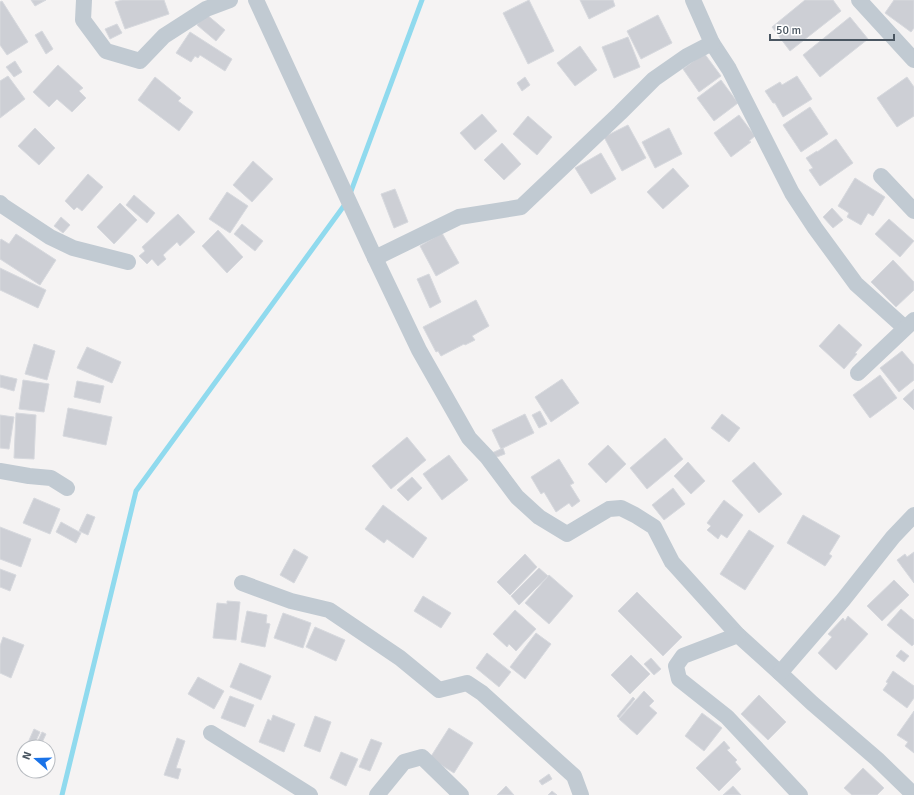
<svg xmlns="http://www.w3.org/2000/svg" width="914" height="795" font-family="Signika,sans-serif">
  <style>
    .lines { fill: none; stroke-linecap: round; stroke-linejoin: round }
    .stream { stroke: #90daee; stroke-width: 5 }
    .building { fill: #cdcfd5; stroke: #d7d9de }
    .minor { stroke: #c1cad2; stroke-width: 16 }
  </style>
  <rect width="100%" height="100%" fill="#f5f3f3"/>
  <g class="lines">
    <g class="stream">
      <polyline points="350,194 422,0"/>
      <polyline points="62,795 136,491 346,203"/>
    </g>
  </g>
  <g class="building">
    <polygon points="31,0 46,0 35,6"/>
    <polygon points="122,0 164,0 169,14 125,29 115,2"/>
    <polygon points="529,0 554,51 528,64 503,13"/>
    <polygon points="580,0 613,0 615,6 589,19"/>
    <polygon points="805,0 833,0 841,11 790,51 772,27"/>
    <polygon points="894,0 914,0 914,28 911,32 885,13"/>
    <polygon points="2,1 28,42 7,55 0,45 0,2"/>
    <polygon points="206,14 225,30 216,41 197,25"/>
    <polygon points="658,15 672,43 641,59 627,31"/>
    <polygon points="850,17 868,39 820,77 803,55"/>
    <polygon points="117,24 122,33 110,39 105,29"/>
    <polygon points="42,31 53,49 46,54 35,35"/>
    <polygon points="190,32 232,59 225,71 200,55 198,58 195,56 191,62 176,53"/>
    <polygon points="628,37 640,67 614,78 602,47"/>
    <polygon points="580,46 597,70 575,86 557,63"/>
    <polygon points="704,53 721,76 699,92 683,69"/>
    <polygon points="15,61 22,72 14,77 6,67"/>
    <polygon points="58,65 83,88 79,91 86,98 72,112 57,99 49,107 33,92"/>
    <polygon points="8,76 25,99 0,118 0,81"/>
    <polygon points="797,76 812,99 783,117 775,103 773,103 765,91 780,82 782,85"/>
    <polygon points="155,77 181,98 178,101 193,112 179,131 138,100"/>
    <polygon points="525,77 530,85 522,91 517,83"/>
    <polygon points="907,77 914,87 914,116 897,127 877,98"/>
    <polygon points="721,80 738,103 714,121 697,98"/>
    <polygon points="810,107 828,134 801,152 783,125"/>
    <polygon points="482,114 497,131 475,150 460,133"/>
    <polygon points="739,115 755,136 749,141 751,142 731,157 714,133"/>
    <polygon points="528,116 552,137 537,155 513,134"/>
    <polygon points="628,125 646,158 622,171 604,137"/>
    <polygon points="35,128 55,148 39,165 18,146"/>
    <polygon points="669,128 682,154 655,168 642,142"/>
    <polygon points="836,139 853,163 820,186 809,170 813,168 806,158 817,151 817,152"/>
    <polygon points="502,143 521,164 504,180 484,160"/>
    <polygon points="601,153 616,179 591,194 575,168"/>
    <polygon points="253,161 273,179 252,202 233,185"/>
    <polygon points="673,168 689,186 663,209 647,192"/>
    <polygon points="88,174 103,187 82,211 77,207 74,210 65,201"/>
    <polygon points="855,178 885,197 873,216 868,213 861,225 847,217 849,213 838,206"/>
    <polygon points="395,189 408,222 394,228 381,194"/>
    <polygon points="227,192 248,206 230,233 209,219"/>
    <polygon points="134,195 155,213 147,223 126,205"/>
    <polygon points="120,203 137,220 114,244 97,227"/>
    <polygon points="832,208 843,220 833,228 823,217"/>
    <polygon points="178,214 195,232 180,246 177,242 163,255 166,259 158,266 152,259 147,264 139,256 145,251 142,247"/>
    <polygon points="61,217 70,225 63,233 54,226"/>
    <polygon points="889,219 914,241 900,257 875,234"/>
    <polygon points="242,224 263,241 255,251 234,234"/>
    <polygon points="218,230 243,257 227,273 202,246"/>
    <polygon points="442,233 459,263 436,276 420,246"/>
    <polygon points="16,234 56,260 40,285 0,259 0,241 1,239 9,244"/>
    <polygon points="893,260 914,282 914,290 896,307 871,282"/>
    <polygon points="0,268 46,290 38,308 0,290"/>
    <polygon points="429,274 441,302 430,308 417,279"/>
    <polygon points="476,300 489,326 472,336 475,340 465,345 464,344 441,356 438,351 436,352 423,327"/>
    <polygon points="839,324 862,345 855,353 857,354 844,369 819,346"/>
    <polygon points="34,344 55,351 47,380 25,374"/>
    <polygon points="87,347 121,362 112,383 77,368"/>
    <polygon points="902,351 914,365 914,380 899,392 880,368"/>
    <polygon points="0,375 17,379 14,391 0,387"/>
    <polygon points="880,375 897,398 870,418 853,395"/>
    <polygon points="562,379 579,403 551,422 535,397"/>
    <polygon points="23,380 49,384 44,412 19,409"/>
    <polygon points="77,381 104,386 100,403 74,397"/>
    <polygon points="914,389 914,410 903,399"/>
    <polygon points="68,408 112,417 106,445 63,436"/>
    <polygon points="540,411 547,424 539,428 532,415"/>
    <polygon points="16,413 36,415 34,459 14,458"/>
    <polygon points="525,414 534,433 501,449 492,430"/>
    <polygon points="722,414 740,428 729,442 711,428"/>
    <polygon points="0,415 14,417 9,449 0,448"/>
    <polygon points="407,437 426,460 391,489 372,466"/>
    <polygon points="665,438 683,459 647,489 630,468"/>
    <polygon points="608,445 626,464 606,483 588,464"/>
    <polygon points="503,448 505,454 494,458 492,453"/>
    <polygon points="449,455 468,480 442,500 423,474"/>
    <polygon points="559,459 574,483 570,485 580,501 572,507 569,503 556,512 544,492 541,494 531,477"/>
    <polygon points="688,462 705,481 691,494 674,476"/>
    <polygon points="754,462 782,494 759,513 732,481"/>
    <polygon points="412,477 422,488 408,501 397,490"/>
    <polygon points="673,488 685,504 664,520 652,505"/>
    <polygon points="34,498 60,509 50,534 23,523"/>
    <polygon points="724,500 743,515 727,538 721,534 718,539 707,530 711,526 707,523"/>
    <polygon points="383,505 427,538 413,558 387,539 384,543 365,529"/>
    <polygon points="87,514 95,517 88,535 79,531"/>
    <polygon points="803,515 840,536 829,554 832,556 825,566 787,543"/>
    <polygon points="61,522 81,533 76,543 56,532"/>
    <polygon points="0,527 31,539 21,567 0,559"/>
    <polygon points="749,530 774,546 745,590 720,574"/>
    <polygon points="294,549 308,557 294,583 280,575"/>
    <polygon points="914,552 914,583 897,560 905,554 907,557"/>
    <polygon points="525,554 537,567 510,595 497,582"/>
    <polygon points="539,568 548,576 519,605 511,596"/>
    <polygon points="0,569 16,575 10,591 0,587"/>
    <polygon points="549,575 573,596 549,624 525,603"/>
    <polygon points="894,580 909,595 882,621 867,606"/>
    <polygon points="637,592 682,637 663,656 618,611"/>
    <polygon points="423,596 451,613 441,628 414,611"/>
    <polygon points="227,601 240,602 236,640 213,638 217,603 227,604"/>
    <polygon points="901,609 914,620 914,644 912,646 887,625"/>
    <polygon points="515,610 536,629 516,651 509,644 507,647 493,634"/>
    <polygon points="247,611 267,615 266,623 270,624 265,647 241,642"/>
    <polygon points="283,613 311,623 303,648 274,638"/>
    <polygon points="848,616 868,634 836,670 818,653 832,637 828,634 843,618 845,621"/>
    <polygon points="315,627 345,640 336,661 306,647"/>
    <polygon points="536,633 551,644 525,679 510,667"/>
    <polygon points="3,637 24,645 11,678 0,673 0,646"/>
    <polygon points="901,650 909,656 904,662 896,656"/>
    <polygon points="487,653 511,672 499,687 476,668"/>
    <polygon points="631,655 650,674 630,694 611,675"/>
    <polygon points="651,658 661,669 654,675 644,664"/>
    <polygon points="240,663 271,676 261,700 230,687"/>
    <polygon points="893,671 914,686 914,698 907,708 883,690 888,683 886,682"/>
    <polygon points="198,677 224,691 214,709 188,694"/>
    <polygon points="644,691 654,701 649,706 657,713 637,735 619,719"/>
    <polygon points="759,695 786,722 768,740 741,714"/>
    <polygon points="230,696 254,705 245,727 221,718"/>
    <polygon points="633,697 635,699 619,718 617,716"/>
    <polygon points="914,711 914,753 905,746 908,742 897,735"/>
    <polygon points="702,713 722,728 704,751 685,736"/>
    <polygon points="273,715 295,724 284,752 259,742 268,719 271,721"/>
    <polygon points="315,716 331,722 320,752 304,746"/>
    <polygon points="449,728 473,743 454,773 430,758"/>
    <polygon points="34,729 40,732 33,747 26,747"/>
    <polygon points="42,732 46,734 40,747 35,747"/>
    <polygon points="177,738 185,741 176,768 181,769 178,779 164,775"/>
    <polygon points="371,739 382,743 370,771 359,767"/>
    <polygon points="724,741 730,748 727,750 737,760 735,762 741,769 719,791 696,768"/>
    <polygon points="341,752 358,759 346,786 330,778"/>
    <polygon points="863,768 884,788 877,795 852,795 844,788"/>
    <polygon points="549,774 552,779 542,785 539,781"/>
    <polygon points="506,786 514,795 497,795"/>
    <polygon points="733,786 741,795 723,795"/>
    <polygon points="552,791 557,795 548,795"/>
  </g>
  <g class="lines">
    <g class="minor">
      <polyline points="84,0 83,20 106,51 140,61 164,36 206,9 230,0"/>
      <polyline points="256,0 375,258 419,350 469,438 487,457 517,497 539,517 567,534 609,509 621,508 635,515 654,527 672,562 738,635 780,673 812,703 877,759 914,795"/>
      <polyline points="859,0 914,60"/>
      <polyline points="712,43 729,69 792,193 815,228 856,284 905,328"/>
      <polyline points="881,176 914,211"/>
      <polyline points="0,203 3,206 50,237 73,248 128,262"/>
      <polyline points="375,258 459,217 521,207 620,113 654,79 687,56 712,43 693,0"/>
      <polyline points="858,373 914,320"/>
      <polyline points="0,471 29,476 51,478 67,488"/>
      <polyline points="242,583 291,601 329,610 400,658 439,690 467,683 482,693 574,776 581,795"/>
      <polyline points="738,635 683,656 676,666 679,679 727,717 800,795"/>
      <polyline points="780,673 843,600 893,537 914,515"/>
      <polyline points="211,733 310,795"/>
      <polyline points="377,795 404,762 422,757 461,795"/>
    </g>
  </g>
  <g transform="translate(36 759) rotate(290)"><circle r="19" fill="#ffffff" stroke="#b7bbc0"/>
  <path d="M0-3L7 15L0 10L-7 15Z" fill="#1a73e8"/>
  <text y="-6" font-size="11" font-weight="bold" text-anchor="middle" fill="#4a5661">N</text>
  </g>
  <path d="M770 34v6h124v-6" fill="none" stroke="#4a5661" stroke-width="2"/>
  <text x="776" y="34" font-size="12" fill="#4a5661" stroke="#ffffff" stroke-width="3" paint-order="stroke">50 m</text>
</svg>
